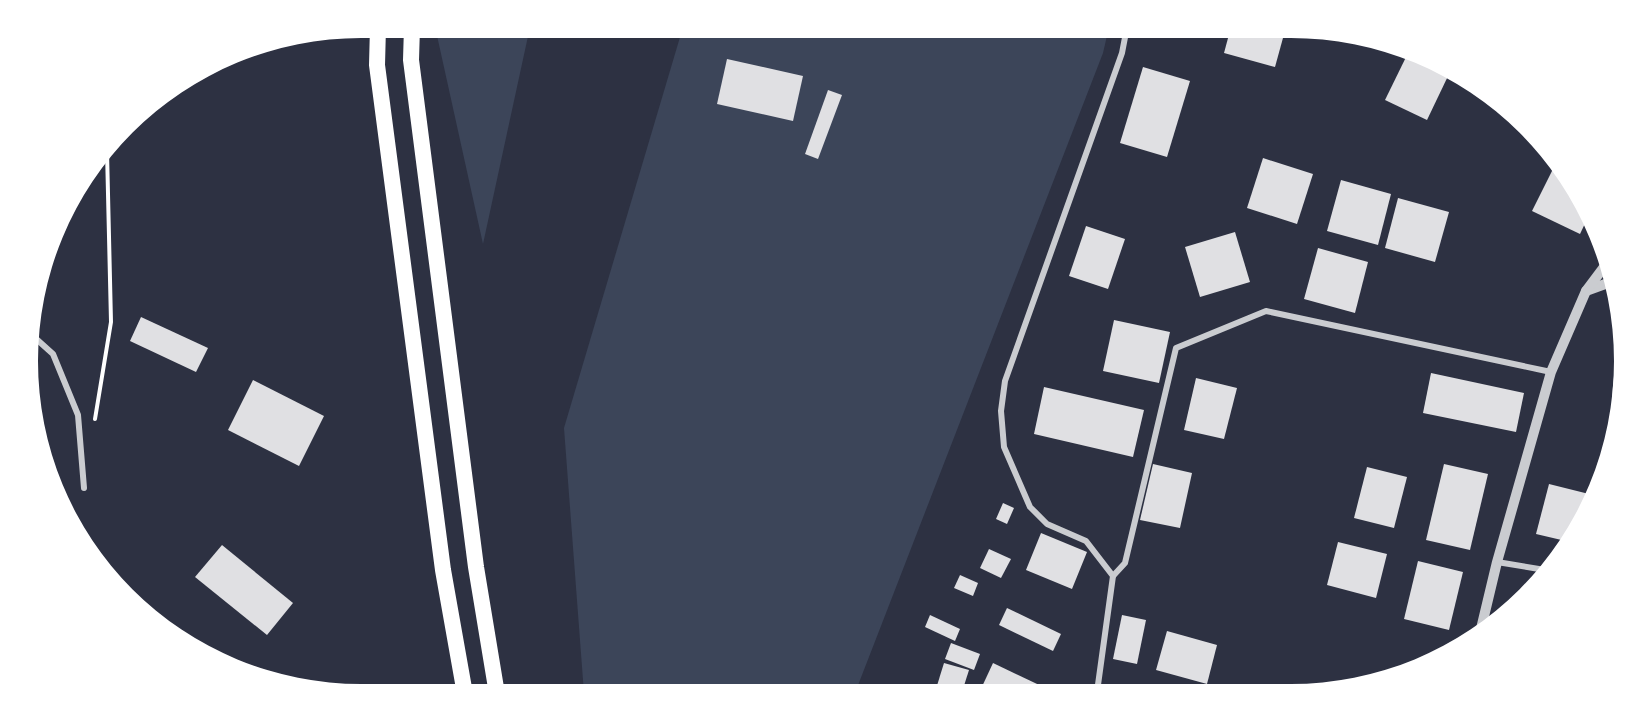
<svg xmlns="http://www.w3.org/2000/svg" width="1651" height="721" font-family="Barlow,sans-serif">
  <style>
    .green { fill: #3c4559 }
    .building { fill: #e0e0e3 }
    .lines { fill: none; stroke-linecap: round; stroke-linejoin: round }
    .path { stroke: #fff; stroke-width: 4 }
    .minor { stroke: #caccd0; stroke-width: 6 }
    .tertiary { stroke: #caccd0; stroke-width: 10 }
    .trunk { stroke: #fff; stroke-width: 16 }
  </style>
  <rect width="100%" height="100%" fill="#2d3142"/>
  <g class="green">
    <polygon points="437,27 530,27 483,244 436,31"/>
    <polygon points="683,27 1109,27 1103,53 855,693 584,693 564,428"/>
    <polygon points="33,407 56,472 55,483 33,425"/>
  </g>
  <g class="building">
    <polygon points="1231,27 1286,27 1275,67 1224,53"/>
    <polygon points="1409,51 1449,74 1427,120 1385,100"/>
    <polygon points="727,59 803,76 793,121 717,104"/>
    <polygon points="1143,67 1190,81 1167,157 1120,143"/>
    <polygon points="828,90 842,95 818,159 805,154"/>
    <polygon points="1263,158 1313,174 1297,224 1247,208"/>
    <polygon points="1554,167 1590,213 1580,234 1532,211"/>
    <polygon points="1341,180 1391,194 1378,245 1327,231"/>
    <polygon points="1398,198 1449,212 1435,262 1385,248"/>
    <polygon points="1086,226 1125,239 1108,289 1069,276"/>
    <polygon points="1235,232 1250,282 1200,297 1185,247"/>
    <polygon points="1318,248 1368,262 1355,313 1304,299"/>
    <polygon points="141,317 208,348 196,372 130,341"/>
    <polygon points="1114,320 1170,332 1159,383 1103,371"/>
    <polygon points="1616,353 1621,353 1616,397 1612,397"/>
    <polygon points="1431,373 1524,393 1516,432 1423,413"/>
    <polygon points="1196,378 1237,388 1224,439 1184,430"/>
    <polygon points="253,380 324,416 299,466 228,430"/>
    <polygon points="1044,387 1144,410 1133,457 1034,434"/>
    <polygon points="1153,464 1192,473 1180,528 1140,520"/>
    <polygon points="1444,464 1488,474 1470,550 1426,540"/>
    <polygon points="1367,467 1407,477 1394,528 1354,518"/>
    <polygon points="1549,484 1593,495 1570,542 1536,534"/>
    <polygon points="1003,503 1014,508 1007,524 996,519"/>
    <polygon points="1041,533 1087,552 1072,589 1026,570"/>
    <polygon points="1338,542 1387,554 1376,598 1327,585"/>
    <polygon points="222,545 293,603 267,635 195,577"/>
    <polygon points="989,549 1011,559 1001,578 980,568"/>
    <polygon points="1418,561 1463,572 1449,630 1404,619"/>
    <polygon points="960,575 978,583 973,596 954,588"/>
    <polygon points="1007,608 1061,634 1053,651 999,625"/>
    <polygon points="930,615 960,629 955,641 925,627"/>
    <polygon points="1122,615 1146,620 1137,664 1113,659"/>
    <polygon points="1167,631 1217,645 1207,684 1156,670"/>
    <polygon points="951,643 980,654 974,670 945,659"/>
    <polygon points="944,663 969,670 962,692 935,692"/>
    <polygon points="993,663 1054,692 983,692 980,691"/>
  </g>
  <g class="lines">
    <polyline class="path" points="95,419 111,322 107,151"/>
    <g class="minor">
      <polyline points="33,336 53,354 78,415 84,488"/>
      <polyline points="1497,562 1545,570"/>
      <polyline points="1113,576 1125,563 1176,348 1266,311 1551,372"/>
      <polyline points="1097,692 1113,576 1086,541 1047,524 1030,507 1004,447 1001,411 1005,381 1122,53 1127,27"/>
    </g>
    <g class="tertiary">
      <polyline points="1586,291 1608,283"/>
      <polyline points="1480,633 1497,562 1551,372 1586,291 1604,267"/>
    </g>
    <g class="trunk">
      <polyline points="378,27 377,65 443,570 465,694"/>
      <polyline points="412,27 411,60 476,567 497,694"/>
    </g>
  </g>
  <path d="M0 0H1651V721H0ZM361 38H1291A323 323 0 0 1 1614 361V361A323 323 0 0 1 1291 684H361A323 323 0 0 1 38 361V361A323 323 0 0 1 361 38Z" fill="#fff" fill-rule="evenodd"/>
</svg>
